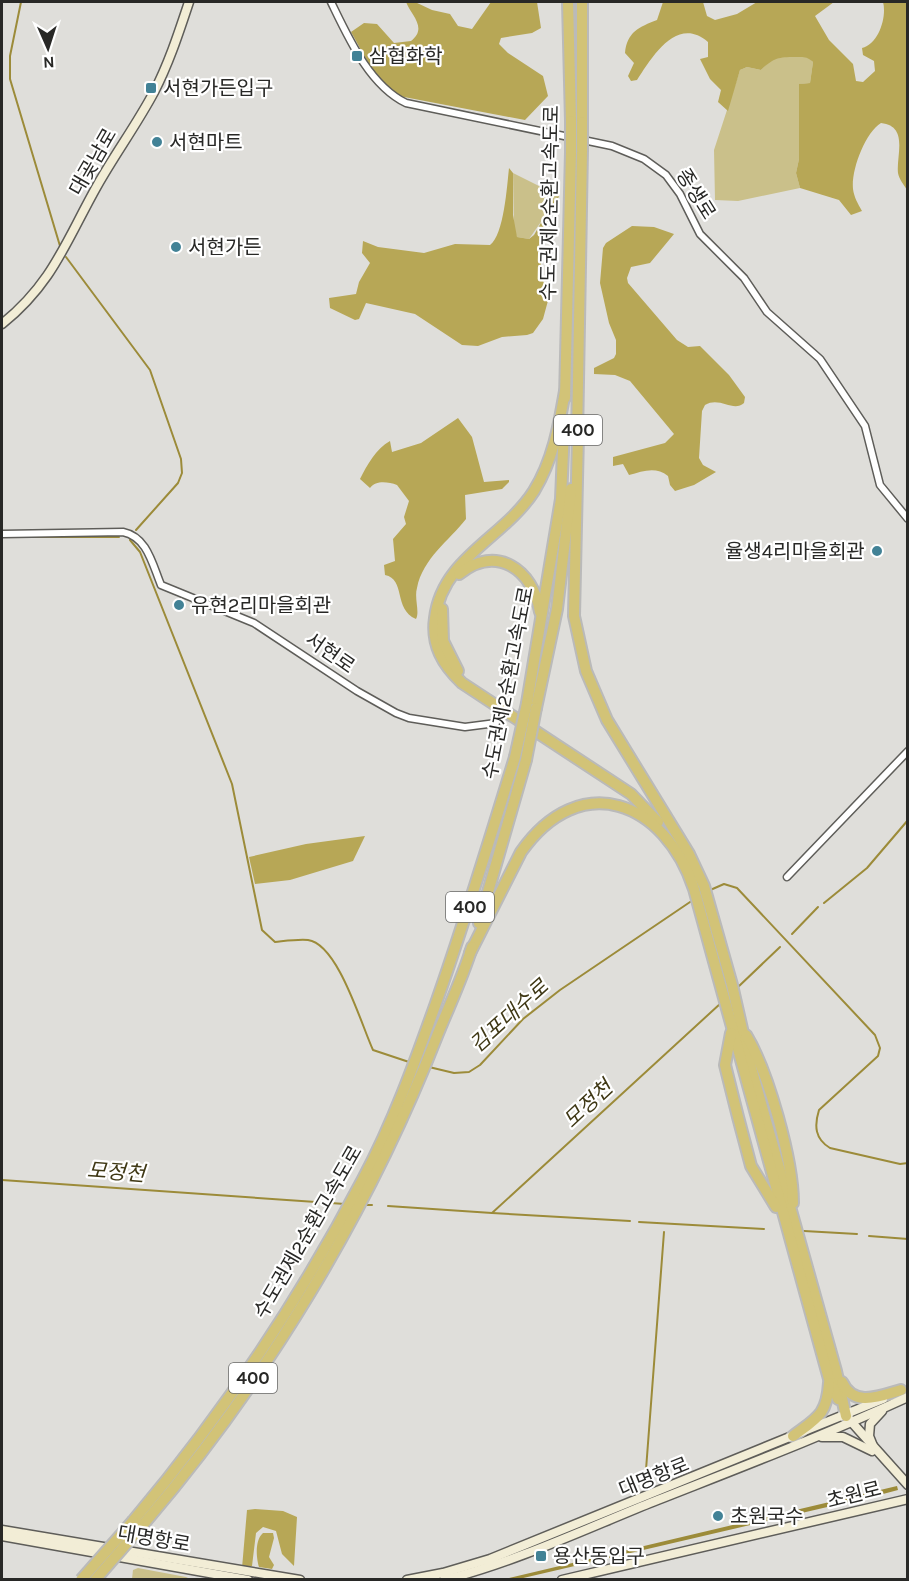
<svg xmlns="http://www.w3.org/2000/svg" width="909" height="1581" font-family="Karla,'Noto Sans KR',sans-serif">
  <style>
    .green { fill: #cac08a }
    .forest { fill: #b7a756 }
    .water { fill: #9c8b39 }
    .lines { fill: none; stroke-linecap: round; stroke-linejoin: round }
    .stream { stroke: #9c8b39; stroke-width: 2 }
    .street-casing { stroke: #5e5d59; stroke-width: 9 }
    .secondary-casing { stroke: #5e5d59; stroke-width: 11 }
    .highway-casing { stroke: #bababa; stroke-width: 14 }
    .street { stroke: #fff; stroke-width: 6 }
    .secondary { stroke: #f2edd6; stroke-width: 8 }
    .highway { stroke: #d2c377; stroke-width: 10 }
    .highway-bridge-casing { stroke: #bababa; stroke-width: 14; stroke-linecap: butt }
    .highway-bridge { stroke: #d2c377; stroke-width: 10 }
    .poi-dot { fill: #428296; stroke: #fff; stroke-width: 2 }
    .labels { text-anchor: middle; dominant-baseline: central; stroke-width: 4.5; stroke-linejoin: round; paint-order: stroke }
    .shield { fill: #fff; stroke: #686867; stroke-width: 1.5 }
    .shield-label { font-size: 18px; font-weight: bold; fill: #282826 }
    .poi-label { font-size: 20px; fill: #282826; stroke: #fff; text-anchor: start }
    .street-label { font-size: 20px; fill: #282826; stroke: #fff }
    .water-label { font-size: 21px; font-style: italic; fill: #3f3815; stroke: #fff }
  </style>
  <rect width="100%" height="100%" fill="#dfdeda"/>
  <g class="green">
    <polygon points="782,55 807,56 813,62 810,83 800,84 799,159 796,173 800,188 738,201 715,200 714,150 740,70 747,67 761,70 772,59"/>
    <polygon points="513,173 559,196 529,239 517,237 514,230"/>
    <polygon points="138,1568 186,1577 190,1579 132,1579 133,1570"/>
  </g>
  <g class="forest">
    <path d="M 406,2 L 415,2 L 432,10 L 450,14 L 458,26 L 472,29 L 491,2 L 537,2 L 541,28 L 532,33 L 501,38 L 499,44 L 508,53 L 543,76 L 548,96 L 525,120 L 404,97 C 378,88 364,54 351,32 L 364,23 L 377,24 L 394,43 L 411,41 C 428,28 411,15 406,2 Z"/>
    <path d="M 663,2 L 703,2 L 707,16 L 715,20 L 737,14 L 757,2 L 834,2 L 815,16 L 829,40 L 853,64 L 856,81 L 863,82 L 875,71 L 874,61 L 863,55 L 862,48 C 879,44 887,16 883,2 L 907,2 L 907,190 C 904,185 899,179 898,173 C 896,156 909,126 881,123 C 865,133 851,170 853,189 C 854,197 858,204 862,211 L 851,215 L 839,200 L 800,188 L 796,173 L 799,159 L 799,84 L 810,83 L 813,62 C 806,56 804,57 795,57 C 778,57 774,58 761,70 L 747,67 L 740,70 L 728,111 L 718,102 L 721,90 L 710,79 L 700,59 L 708,57 L 708,42 C 677,15 652,57 637,80 L 631,81 L 628,76 L 634,63 L 625,53 C 627,32 639,27 657,20 Z"/>
    <path d="M 509,168 L 513,173 L 513,215 L 517,237 L 529,239 L 534,235 L 554,200 L 559,196 L 545,230 L 540,272 L 549,297 L 543,319 L 533,333 L 527,335 L 502,337 L 478,346 L 462,345 L 415,314 L 366,303 L 359,319 L 355,320 L 330,308 L 329,298 L 356,294 L 359,282 L 370,263 L 362,253 L 363,241 L 378,247 L 424,253 L 455,244 L 490,245 C 504,235 507,186 509,168 Z"/>
    <path d="M 632,226 L 654,227 L 674,234 L 650,263 L 631,267 L 627,278 L 628,283 L 677,340 L 688,347 L 700,346 L 729,375 L 745,397 L 744,403 C 733,413 720,396 705,405 L 702,411 L 699,458 L 703,465 L 716,472 L 694,485 L 675,491 L 670,485 L 668,476 C 656,466 643,471 629,475 L 623,464 L 613,466 L 613,457 L 665,443 L 674,434 L 630,381 L 615,375 L 594,374 L 594,368 L 614,358 L 616,354 L 616,340 L 609,323 L 600,283 L 603,248 L 606,243 Z"/>
    <path d="M 458,418 L 472,437 L 484,482 L 509,480 L 509,482 L 502,489 L 465,495 L 466,519 C 449,541 423,558 417,588 C 414,598 420,612 416,619 C 393,609 406,579 385,575 L 384,565 L 395,561 L 393,539 L 406,524 L 404,517 L 409,501 L 397,485 C 388,482 376,480 370,488 L 360,479 C 367,465 376,449 390,441 L 392,452 L 421,443 Z"/>
    <polygon points="365,836 353,861 290,880 255,884 249,857 306,844"/>
    <polygon points="255,1509 283,1511 297,1517 294,1566 282,1554 276,1531 263,1527 256,1533 252,1566 242,1568 247,1510"/>
    <path d="M 263,1533 L 273,1533 L 274,1538 L 269,1557 L 274,1565 L 272,1569 L 259,1567 C 256,1556 255,1540 263,1533 Z"/>
  </g>
  <polygon class="water" points="897,1486 898,1490 883,1494 519,1579 505,1579"/>
  <g class="lines">
    <g class="stream">
      <polyline points="21,2 10,56 10,79 60,246"/>
      <polyline points="66,257 150,370 181,459 182,473 178,483 136,530"/>
      <polyline points="19,537 119,537"/>
      <path d="M 132,538 L 130,540 L 140,552 L 232,784 L 262,930 L 275,942 C 285,941 298,939 308,940 C 338,944 361,1024 373,1050 L 412,1063"/>
      <path d="M 708,891 L 724,884 L 737,888 L 875,1035 L 880,1048 L 878,1056 L 819,1110 C 814,1126 815,1139 830,1148 L 900,1164 L 908,1163"/>
      <polyline points="824,903 867,868 908,820"/>
      <polyline points="792,934 818,907"/>
      <polyline points="737,988 780,947"/>
      <polyline points="429,1067 454,1073 469,1072 480,1065 523,1019 560,990 693,900"/>
      <polyline points="2,1180 345,1204"/>
      <polyline points="363,1205 372,1205"/>
      <polyline points="388,1206 492,1213 721,1003"/>
      <polyline points="492,1213 630,1221"/>
      <polyline points="639,1222 764,1229"/>
      <polyline points="804,1231 857,1234"/>
      <polyline points="869,1236 908,1239"/>
      <polyline points="645,1483 664,1232"/>
    </g>
    <defs>
      <g id="street">
        <path d="M 331,2 C 348,37 369,85 406,103 L 612,146 L 644,159 L 666,175 L 680,194 L 700,234 L 744,278 L 767,312 L 820,359 L 865,426 L 880,485 L 908,519"/>
        <path d="M 2,534 L 123,532 C 147,537 152,563 161,585 L 254,623 L 357,691 L 396,713 L 409,718 L 465,727 L 496,723"/>
        <polyline points="787,877 908,751"/>
      </g>
      <g id="secondary">
        <path d="M 2,324 C 53,283 66,241 97,186 C 115,154 137,124 154,92 C 169,63 179,32 189,2"/>
        <polyline points="848,1418 908,1485"/>
        <polyline points="822,1437 843,1437 872,1451"/>
        <polyline points="873,1446 869,1436 870,1424 882,1411"/>
        <polyline points="2,1530 300,1580"/>
        <polyline points="2,1536 248,1580"/>
        <polyline points="407,1580 443,1573 490,1559 883,1399"/>
        <path d="M 444,1580 C 515,1562 583,1530 650,1503 C 736,1469 823,1436 908,1397"/>
        <polyline points="562,1580 908,1499"/>
      </g>
      <g id="highway">
        <polyline points="568,2 571,121"/>
        <polyline points="582,122 582,2"/>
        <path d="M 565,391 C 559,426 553,460 534,491 C 504,538 442,558 435,618 C 431,645 443,665 462,683 L 631,794 L 658,822"/>
        <polyline points="565,398 571,152"/>
        <polyline points="578,434 574,616 586,671 607,720 689,854 704,886 732,985 750,1064 836,1371 846,1416"/>
        <polyline points="577,438 582,150"/>
        <path d="M 459,574 C 496,544 533,569 540,612"/>
        <polyline points="442,609 443,641 458,671"/>
        <polyline points="527,703 561,499 564,428"/>
        <polyline points="536,708 557,609 571,489"/>
        <polyline points="479,923 526,760"/>
        <path d="M 470,953 L 521,852 C 580,768 665,801 694,889 L 829,1379 L 838,1399"/>
        <polyline points="731,1033 725,1065 738,1117 751,1166 776,1207"/>
        <path d="M 746,1035 C 768,1071 793,1160 793,1203"/>
        <path d="M 842,1382 C 854,1408 880,1396 901,1390"/>
        <path d="M 793,1436 C 817,1418 827,1415 829,1383"/>
        <path d="M 133,1521 C 220,1418 300,1299 363,1179 C 393,1123 415,1062 436,1003 C 465,921 490,839 515,757"/>
        <path d="M 141,1527 C 265,1383 368,1212 437,1036 C 449,1006 463,977 472,947"/>
      </g>
    </defs>
    <use href="#street" class="street-casing"/>
    <use href="#secondary" class="secondary-casing"/>
    <use href="#highway" class="highway-casing"/>
    <use href="#street" class="street"/>
    <use href="#secondary" class="secondary"/>
    <use href="#highway" class="highway"/>
    <defs>
      <g id="highway-bridge">
        <polyline points="571,121 571,152"/>
        <polyline points="582,122 582,150"/>
        <polyline points="515,757 527,703"/>
        <polyline points="526,760 536,708"/>
        <polyline points="81,1580 133,1521"/>
        <polyline points="95,1580 141,1527"/>
      </g>
    </defs>
    <use href="#highway-bridge" class="highway-bridge-casing"/>
    <use href="#highway-bridge" class="highway-bridge"/>
  </g>
  <g class="poi-dot">
    <rect x="351" y="50" width="12" height="12" rx="3"/>
    <rect x="145" y="82" width="12" height="12" rx="3"/>
    <circle cx="157" cy="142" r="6"/>
    <circle cx="176" cy="247" r="6"/>
    <circle cx="877" cy="551" r="6"/>
    <circle cx="179" cy="605" r="6"/>
    <circle cx="718" cy="1516" r="6"/>
    <rect x="535" y="1550" width="12" height="12" rx="3"/>
  </g>
  <g class="labels">
    <g class="shield">
      <rect x="554" y="415" width="48" height="30" rx="4.5"/>
      <rect x="446" y="892" width="48" height="30" rx="4.5"/>
      <rect x="229" y="1363" width="48" height="30" rx="4.5"/>
    </g>
    <g class="shield-label">
      <text x="578" y="430">400</text>
      <text x="470" y="907">400</text>
      <text x="253" y="1378">400</text>
    </g>
    <g class="poi-label">
      <text x="369" y="56">삼협화학</text>
      <text x="163" y="88">서현가든입구</text>
      <text x="169" y="142">서현마트</text>
      <text x="188" y="247">서현가든</text>
      <text x="865" y="551" text-anchor="end">율생4리마을회관</text>
      <text x="191" y="605">유현2리마을회관</text>
      <text x="730" y="1516">초원국수</text>
      <text x="553" y="1556">용산동입구</text>
    </g>
    <g class="street-label">
      <text transform="translate(93 162) rotate(-60)">대곶남로</text>
      <text transform="translate(696 194) rotate(58)">종생로</text>
      <text transform="translate(550 203) rotate(-89)">수도권제2순환고속도로</text>
      <text transform="translate(330 653) rotate(35)">서현로</text>
      <text transform="translate(508 683) rotate(-79)">수도권제2순환고속도로</text>
      <text transform="translate(308 1232) rotate(-60)">수도권제2순환고속도로</text>
      <text transform="translate(654 1477) rotate(-22)">대명항로</text>
      <text transform="translate(854 1495) rotate(-14)">초원로</text>
      <text transform="translate(154 1539) rotate(10)">대명항로</text>
    </g>
    <g class="water-label">
      <text transform="translate(509 1016) rotate(-42)">김포대수로</text>
      <text transform="translate(588 1104) rotate(-43)">모정천</text>
      <text transform="translate(116 1172) rotate(4)">모정천</text>
    </g>
  </g>
  <rect width="909" height="1581" fill="none" stroke="#282826" stroke-width="6"/>
  <g transform="translate(48 48) rotate(177)" stroke="#ffffff" stroke-width="4.5" paint-order="stroke">
  <path d="M0-4.5L10 22L0 15L-10 22Z" fill="#282826"/>
  <text y="-9" font-size="16" font-weight="bold" text-anchor="middle" fill="#282826">N</text>
  </g>
</svg>
